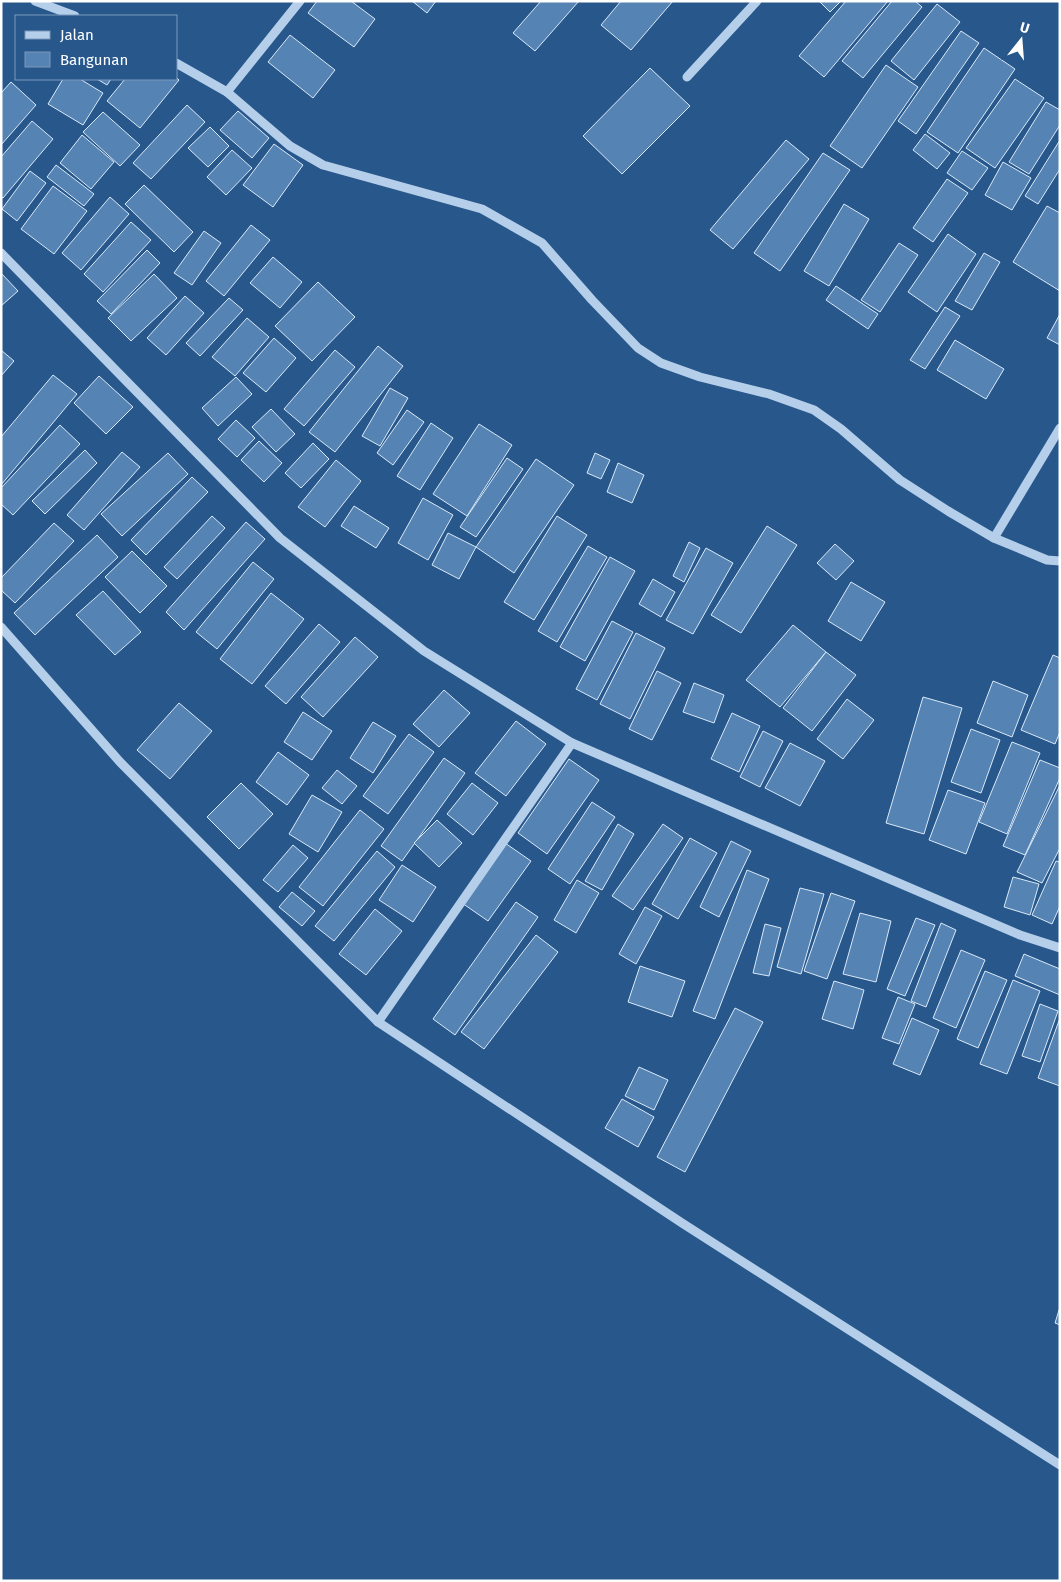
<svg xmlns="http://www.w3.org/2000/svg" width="1061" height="1582" font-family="'Fira Sans',sans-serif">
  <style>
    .building { fill: #5483b4; stroke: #dae9f8 }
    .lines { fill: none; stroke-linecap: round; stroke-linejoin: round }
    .minor { stroke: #b5cfea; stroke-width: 9 }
  </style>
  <rect width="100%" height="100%" fill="#27578b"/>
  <g class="building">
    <polygon points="317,1 351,1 375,19 354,47 308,13"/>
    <polygon points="412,1 436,1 427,13"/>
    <polygon points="541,1 579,1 535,51 513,33"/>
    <polygon points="621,1 673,1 631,50 601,25"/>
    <polygon points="819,1 841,1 830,12"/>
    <polygon points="846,1 888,1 824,77 799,56"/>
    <polygon points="892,1 915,1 922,7 863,78 842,61"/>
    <polygon points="937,4 960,22 914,80 891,61"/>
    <polygon points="961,31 979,43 916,134 898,121"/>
    <polygon points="290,35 335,70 313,98 268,62"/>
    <polygon points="984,48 1015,69 958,153 927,132"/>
    <polygon points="886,65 918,87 862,168 830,146"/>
    <polygon points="650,68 690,106 622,174 583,136"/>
    <polygon points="176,77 179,80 140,128 107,101 125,79 176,79"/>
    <polygon points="63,79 80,79 103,93 83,125 48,104"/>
    <polygon points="97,79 111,79 107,85"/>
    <polygon points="1015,79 1044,98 995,168 966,148"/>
    <polygon points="11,82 36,105 1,145 1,93"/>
    <polygon points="1046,102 1060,110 1060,125 1029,174 1009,162"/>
    <polygon points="187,105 205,122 151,179 133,163"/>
    <polygon points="238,111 269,138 252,158 220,130"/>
    <polygon points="103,112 140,145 120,166 83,132"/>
    <polygon points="32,121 53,139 3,198 1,197 1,157"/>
    <polygon points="210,127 229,146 208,167 188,148"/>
    <polygon points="925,134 950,153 937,169 913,150"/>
    <polygon points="82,135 114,162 91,189 60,163"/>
    <polygon points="786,140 809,159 733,249 710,230"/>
    <polygon points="1060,140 1060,169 1038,204 1025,196"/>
    <polygon points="274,144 303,165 273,207 243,185"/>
    <polygon points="232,150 252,168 226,195 207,177"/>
    <polygon points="962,151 988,168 972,190 947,173"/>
    <polygon points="823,153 850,170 780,271 754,253"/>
    <polygon points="1003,162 1031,178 1012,210 985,195"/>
    <polygon points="56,165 94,194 84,206 47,177"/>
    <polygon points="30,171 46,183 17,221 2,209"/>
    <polygon points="947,179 968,193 933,242 913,228"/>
    <polygon points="144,185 193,232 174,252 125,204"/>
    <polygon points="53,186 87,211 54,254 21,229"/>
    <polygon points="110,197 129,214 81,270 62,253"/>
    <polygon points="844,204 869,219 829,286 804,271"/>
    <polygon points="1047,206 1060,213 1060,291 1013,262"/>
    <polygon points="131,222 151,240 103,292 84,274"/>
    <polygon points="251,225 270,240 224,296 206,281"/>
    <polygon points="204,231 221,243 192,285 174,273"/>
    <polygon points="948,234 976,254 937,312 908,292"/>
    <polygon points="899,243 918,255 880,312 861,300"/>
    <polygon points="147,250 160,263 111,314 97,301"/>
    <polygon points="984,253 1000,262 972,310 955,301"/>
    <polygon points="273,257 302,282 280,308 250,283"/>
    <polygon points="1,273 18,291 1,306"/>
    <polygon points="154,274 177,298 131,341 108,318"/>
    <polygon points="318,282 355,317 312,361 275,326"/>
    <polygon points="836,286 878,314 868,329 826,300"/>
    <polygon points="185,296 204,313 166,355 147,338"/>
    <polygon points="229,298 243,310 200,356 186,343"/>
    <polygon points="945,307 960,316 925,369 910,360"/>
    <polygon points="1060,314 1060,345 1047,338"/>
    <polygon points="247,318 269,337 235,376 212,357"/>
    <polygon points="274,338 296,358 266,392 243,373"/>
    <polygon points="955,340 1004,369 986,399 937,370"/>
    <polygon points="378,346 403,366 335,452 309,432"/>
    <polygon points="1,350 14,361 1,376"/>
    <polygon points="335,350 355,367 304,426 284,409"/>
    <polygon points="53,375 77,394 1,485 1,437"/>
    <polygon points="99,376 133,407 106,434 74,403"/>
    <polygon points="236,377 252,394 218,426 202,408"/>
    <polygon points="390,388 408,398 380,446 362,436"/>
    <polygon points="271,409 295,434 276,452 252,427"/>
    <polygon points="407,410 424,422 393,465 377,453"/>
    <polygon points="236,420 255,438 237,457 218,439"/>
    <polygon points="431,423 453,438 420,490 397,476"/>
    <polygon points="479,424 512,445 467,516 433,494"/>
    <polygon points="60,425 80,444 13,515 1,504 1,488"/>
    <polygon points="259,441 282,463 264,482 241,460"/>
    <polygon points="313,443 329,459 301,488 285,473"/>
    <polygon points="85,450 97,463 45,514 32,501"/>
    <polygon points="122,452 140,467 84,530 67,515"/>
    <polygon points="168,453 188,474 122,536 101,514"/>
    <polygon points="595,453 610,460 601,479 587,473"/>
    <polygon points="507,458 523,469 476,537 460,527"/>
    <polygon points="536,459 574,485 514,573 476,547"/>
    <polygon points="336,460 361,481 325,527 298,507"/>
    <polygon points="618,463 644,475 632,503 607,492"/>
    <polygon points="192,477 208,492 146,555 131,540"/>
    <polygon points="423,498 453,515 428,560 398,543"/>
    <polygon points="354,506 389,528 376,548 341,526"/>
    <polygon points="212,516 225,528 177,579 164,567"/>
    <polygon points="557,516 587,535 534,620 504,602"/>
    <polygon points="246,522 265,539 184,630 166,612"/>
    <polygon points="54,523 74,541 15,603 1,590 1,578"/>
    <polygon points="767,526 797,545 741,633 711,615"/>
    <polygon points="448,533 476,547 459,579 432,565"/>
    <polygon points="97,535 118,557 35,635 14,613"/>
    <polygon points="689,542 700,548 684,582 673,576"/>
    <polygon points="835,544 854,561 836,580 817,563"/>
    <polygon points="588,546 607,557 557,642 538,631"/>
    <polygon points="706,548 733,563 693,634 666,620"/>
    <polygon points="132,551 167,586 140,613 105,577"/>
    <polygon points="610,557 635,571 585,661 560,647"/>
    <polygon points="253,562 274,579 217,649 196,632"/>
    <polygon points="653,579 675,592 661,617 639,604"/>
    <polygon points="851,582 885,602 861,641 828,621"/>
    <polygon points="103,591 141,632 115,655 76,615"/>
    <polygon points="271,593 304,619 252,684 220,659"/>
    <polygon points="612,621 633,632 597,700 576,689"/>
    <polygon points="319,624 340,642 286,704 265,686"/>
    <polygon points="793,625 826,652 780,707 746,680"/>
    <polygon points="636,633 665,648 630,719 600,704"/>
    <polygon points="355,637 378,657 323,717 301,697"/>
    <polygon points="826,652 856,675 812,731 783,708"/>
    <polygon points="1053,655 1060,658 1060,732 1055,744 1021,730"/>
    <polygon points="657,671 681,683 652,740 629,729"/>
    <polygon points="993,681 1028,695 1012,737 977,723"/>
    <polygon points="694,683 724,695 714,723 683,712"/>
    <polygon points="444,690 470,713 439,747 413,724"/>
    <polygon points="923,697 962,708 924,834 886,823"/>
    <polygon points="847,699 874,720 843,759 817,739"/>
    <polygon points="179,703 212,731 170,779 137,750"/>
    <polygon points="303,712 332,731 312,760 284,742"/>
    <polygon points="732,713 760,726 739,772 711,759"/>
    <polygon points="516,721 546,744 506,796 475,773"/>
    <polygon points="373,722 396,736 373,773 350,758"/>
    <polygon points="971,729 1000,740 981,793 951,782"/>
    <polygon points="763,731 783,741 760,787 740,777"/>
    <polygon points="409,734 434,752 388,814 363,796"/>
    <polygon points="1012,742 1040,753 1007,834 979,822"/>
    <polygon points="790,743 825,761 800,806 765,788"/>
    <polygon points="278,752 309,775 287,805 256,782"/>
    <polygon points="444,758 465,773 402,861 381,846"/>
    <polygon points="569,759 599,780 547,854 518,833"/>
    <polygon points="1040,760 1060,768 1060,778 1025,855 1003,846"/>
    <polygon points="337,770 357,786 342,804 322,788"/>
    <polygon points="241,783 273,814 239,849 207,817"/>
    <polygon points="472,783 498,803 473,835 447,814"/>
    <polygon points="1060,785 1060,848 1042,883 1017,872"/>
    <polygon points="948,790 985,803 966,854 929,840"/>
    <polygon points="312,795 342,812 318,852 289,834"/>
    <polygon points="592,802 615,817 570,884 548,869"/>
    <polygon points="360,810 384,829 323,906 299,887"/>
    <polygon points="437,820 462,843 439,867 414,843"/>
    <polygon points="618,824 634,834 602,890 585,881"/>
    <polygon points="663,824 683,838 633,910 612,896"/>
    <polygon points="690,838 717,853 678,919 652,904"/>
    <polygon points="731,841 751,851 719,917 700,907"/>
    <polygon points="505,843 531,861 488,921 462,903"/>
    <polygon points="293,845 308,858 278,892 263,880"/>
    <polygon points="377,851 395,867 334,941 315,926"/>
    <polygon points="1056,861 1060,862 1060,906 1052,924 1032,915"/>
    <polygon points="402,865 436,887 413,922 379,900"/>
    <polygon points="747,870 769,879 715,1019 693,1011"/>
    <polygon points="1013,877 1039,884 1030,915 1004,907"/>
    <polygon points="577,880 599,893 576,933 554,920"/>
    <polygon points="800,888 824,894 801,974 777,967"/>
    <polygon points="292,892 315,911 302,926 279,907"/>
    <polygon points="831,893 855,901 827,979 804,971"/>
    <polygon points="516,902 538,917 455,1035 433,1019"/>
    <polygon points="645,907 662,916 636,964 619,954"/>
    <polygon points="375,909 402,931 366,975 339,954"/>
    <polygon points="860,913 891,921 876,982 843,974"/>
    <polygon points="916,918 935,925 905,996 887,989"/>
    <polygon points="941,923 956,930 926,1007 911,1001"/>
    <polygon points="765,924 781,928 769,976 753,973"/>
    <polygon points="536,935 558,952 484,1049 461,1032"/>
    <polygon points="961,950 985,960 956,1028 933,1018"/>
    <polygon points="1024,954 1060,969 1060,995 1015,976"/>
    <polygon points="640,966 685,981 672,1017 628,1002"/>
    <polygon points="985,971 1007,980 978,1048 957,1039"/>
    <polygon points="1013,980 1040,991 1007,1074 980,1064"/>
    <polygon points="834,981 864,990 853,1029 822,1019"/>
    <polygon points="898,997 915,1004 899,1044 882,1038"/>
    <polygon points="1040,1004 1058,1011 1040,1062 1022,1056"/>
    <polygon points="735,1008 763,1022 685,1172 657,1157"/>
    <polygon points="912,1018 939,1030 920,1075 893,1064"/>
    <polygon points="1060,1018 1060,1086 1038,1078"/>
    <polygon points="639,1067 668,1080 654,1110 625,1096"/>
    <polygon points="622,1099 654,1117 638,1147 605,1128"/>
    <polygon points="1060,1307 1060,1325 1055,1323"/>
  </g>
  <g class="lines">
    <g class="minor">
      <polyline points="35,1 75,16"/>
      <polyline points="176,63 227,92 290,146 323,165 482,209 542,243 592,300 638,348 661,363 700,377 769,394 814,410 841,429 900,480 948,511 994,538 1047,560 1060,561"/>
      <polyline points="687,77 757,1"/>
      <polyline points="227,92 300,1"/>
      <polyline points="1,253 280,538 424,651 572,743 1020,935 1060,948"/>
      <polyline points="994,538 1060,428"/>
      <polyline points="1,627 120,762 378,1022 682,1223 1060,1465"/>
      <polyline points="378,1022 572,743"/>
    </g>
  </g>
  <rect width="1061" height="1582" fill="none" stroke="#ffffff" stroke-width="5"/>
  <rect x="15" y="15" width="162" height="65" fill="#27578b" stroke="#7d9ab9"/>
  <rect x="25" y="31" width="25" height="8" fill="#b5cfea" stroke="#7d9ab9"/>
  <text x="60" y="40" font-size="15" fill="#ffffff">Jalan</text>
  <rect x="25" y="52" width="25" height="15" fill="#5483b4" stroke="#7d9ab9"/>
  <text x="60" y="65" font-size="15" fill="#ffffff">Bangunan</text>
  <g transform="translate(1021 40) rotate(17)" stroke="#27578b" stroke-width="4" paint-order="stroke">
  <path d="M0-4L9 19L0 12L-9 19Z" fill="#ffffff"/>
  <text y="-8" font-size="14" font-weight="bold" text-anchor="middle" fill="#ffffff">U</text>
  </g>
</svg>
